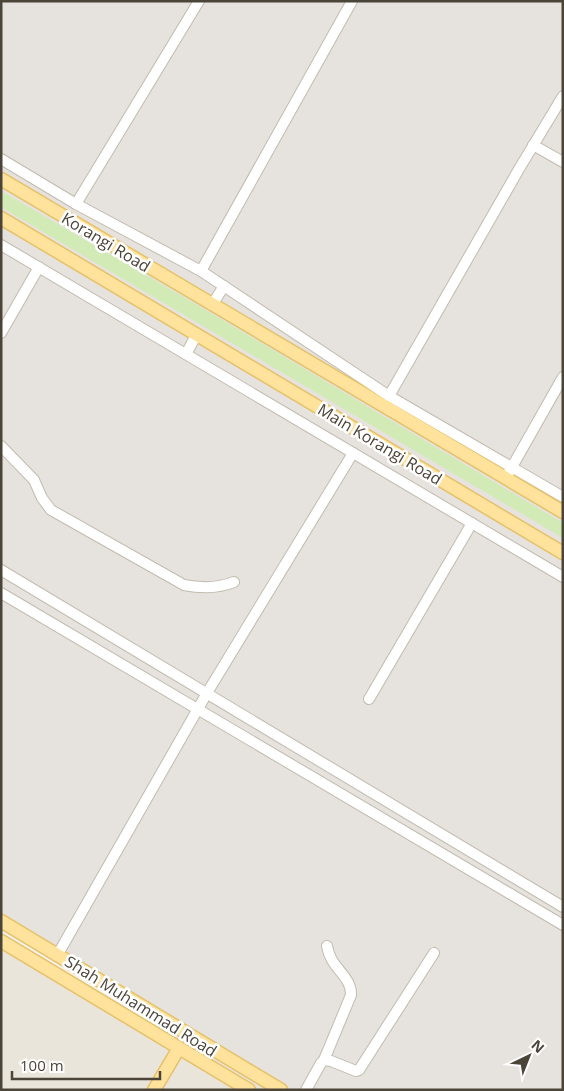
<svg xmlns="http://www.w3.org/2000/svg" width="564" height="1091" font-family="'Open Sans',sans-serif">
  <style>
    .residential { fill: #eae5da }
    .industrial { fill: #e6e2dd }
    .green { fill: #d2eab5 }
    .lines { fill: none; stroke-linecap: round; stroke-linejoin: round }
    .minor-casing { stroke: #c2bbae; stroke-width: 12 }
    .major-casing { stroke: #e6c16a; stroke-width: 15 }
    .minor { stroke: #fff; stroke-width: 10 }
    .major { stroke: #ffe39c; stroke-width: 12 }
    .labels { text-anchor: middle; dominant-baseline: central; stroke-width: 5; stroke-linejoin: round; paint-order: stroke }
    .street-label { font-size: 16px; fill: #4b4439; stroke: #fff }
  </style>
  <rect width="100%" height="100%" fill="#f6f3ec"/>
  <polygon class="residential" points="1,947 191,1043 270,1090 1,1090"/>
  <polygon class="industrial" points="1,1 563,1 563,1090 266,1090 1,925"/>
  <polygon class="green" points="1,191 204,309 563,523 563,538 1,207"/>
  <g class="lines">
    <defs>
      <g id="minor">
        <polyline points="533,145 563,162"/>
        <polyline points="1,159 76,204 201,271 389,396 563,497"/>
        <polyline points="76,204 199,1"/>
        <polyline points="1,245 563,577"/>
        <polyline points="201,271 352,1"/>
        <polyline points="212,305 224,286"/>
        <polyline points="1,333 39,267"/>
        <polyline points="186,354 197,334"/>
        <polyline points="389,396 519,169 563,96"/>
        <path d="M 1,446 L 34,480 L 42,498 L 51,510 L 184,585 C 200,588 219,588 234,582"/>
        <polyline points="508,474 563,377"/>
        <polyline points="1,570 563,907"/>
        <polyline points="1,593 563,925"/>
        <polyline points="369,699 472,523"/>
        <polyline points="58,954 207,693 353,453"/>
        <path d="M 324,1060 L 351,995 C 352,976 330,968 327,946"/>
        <polyline points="306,1090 321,1063 324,1060 331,1061 356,1071 359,1070 434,953"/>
      </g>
      <g id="major">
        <polyline points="1,179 563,512"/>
        <polyline points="1,218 563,553"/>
        <polyline points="1,921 281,1090"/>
        <polyline points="1,941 249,1090"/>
        <polyline points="154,1090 179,1048"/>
      </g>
    </defs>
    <use href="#minor" class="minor-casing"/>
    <use href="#major" class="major-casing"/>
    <use href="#minor" class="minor"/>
    <use href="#major" class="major"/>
  </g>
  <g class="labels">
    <g class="street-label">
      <text transform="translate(106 242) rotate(31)">Korangi Road</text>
      <text transform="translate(380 444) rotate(31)">Main Korangi Road</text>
      <text transform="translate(141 1006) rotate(32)">Shah Muhammad Road</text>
    </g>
  </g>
  <rect width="564" height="1091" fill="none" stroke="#4b4439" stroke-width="5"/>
  <g transform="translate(529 1056) rotate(43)" stroke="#ffffff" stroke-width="4" paint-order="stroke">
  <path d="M0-4L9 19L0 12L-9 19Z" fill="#4b4439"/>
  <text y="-8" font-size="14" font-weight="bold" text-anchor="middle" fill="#4b4439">N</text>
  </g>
  <path d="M12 1071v8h148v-8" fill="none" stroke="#4b4439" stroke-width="2.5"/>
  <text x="20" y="1071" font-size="15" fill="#4b4439" stroke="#ffffff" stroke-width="4" paint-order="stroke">100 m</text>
</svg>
